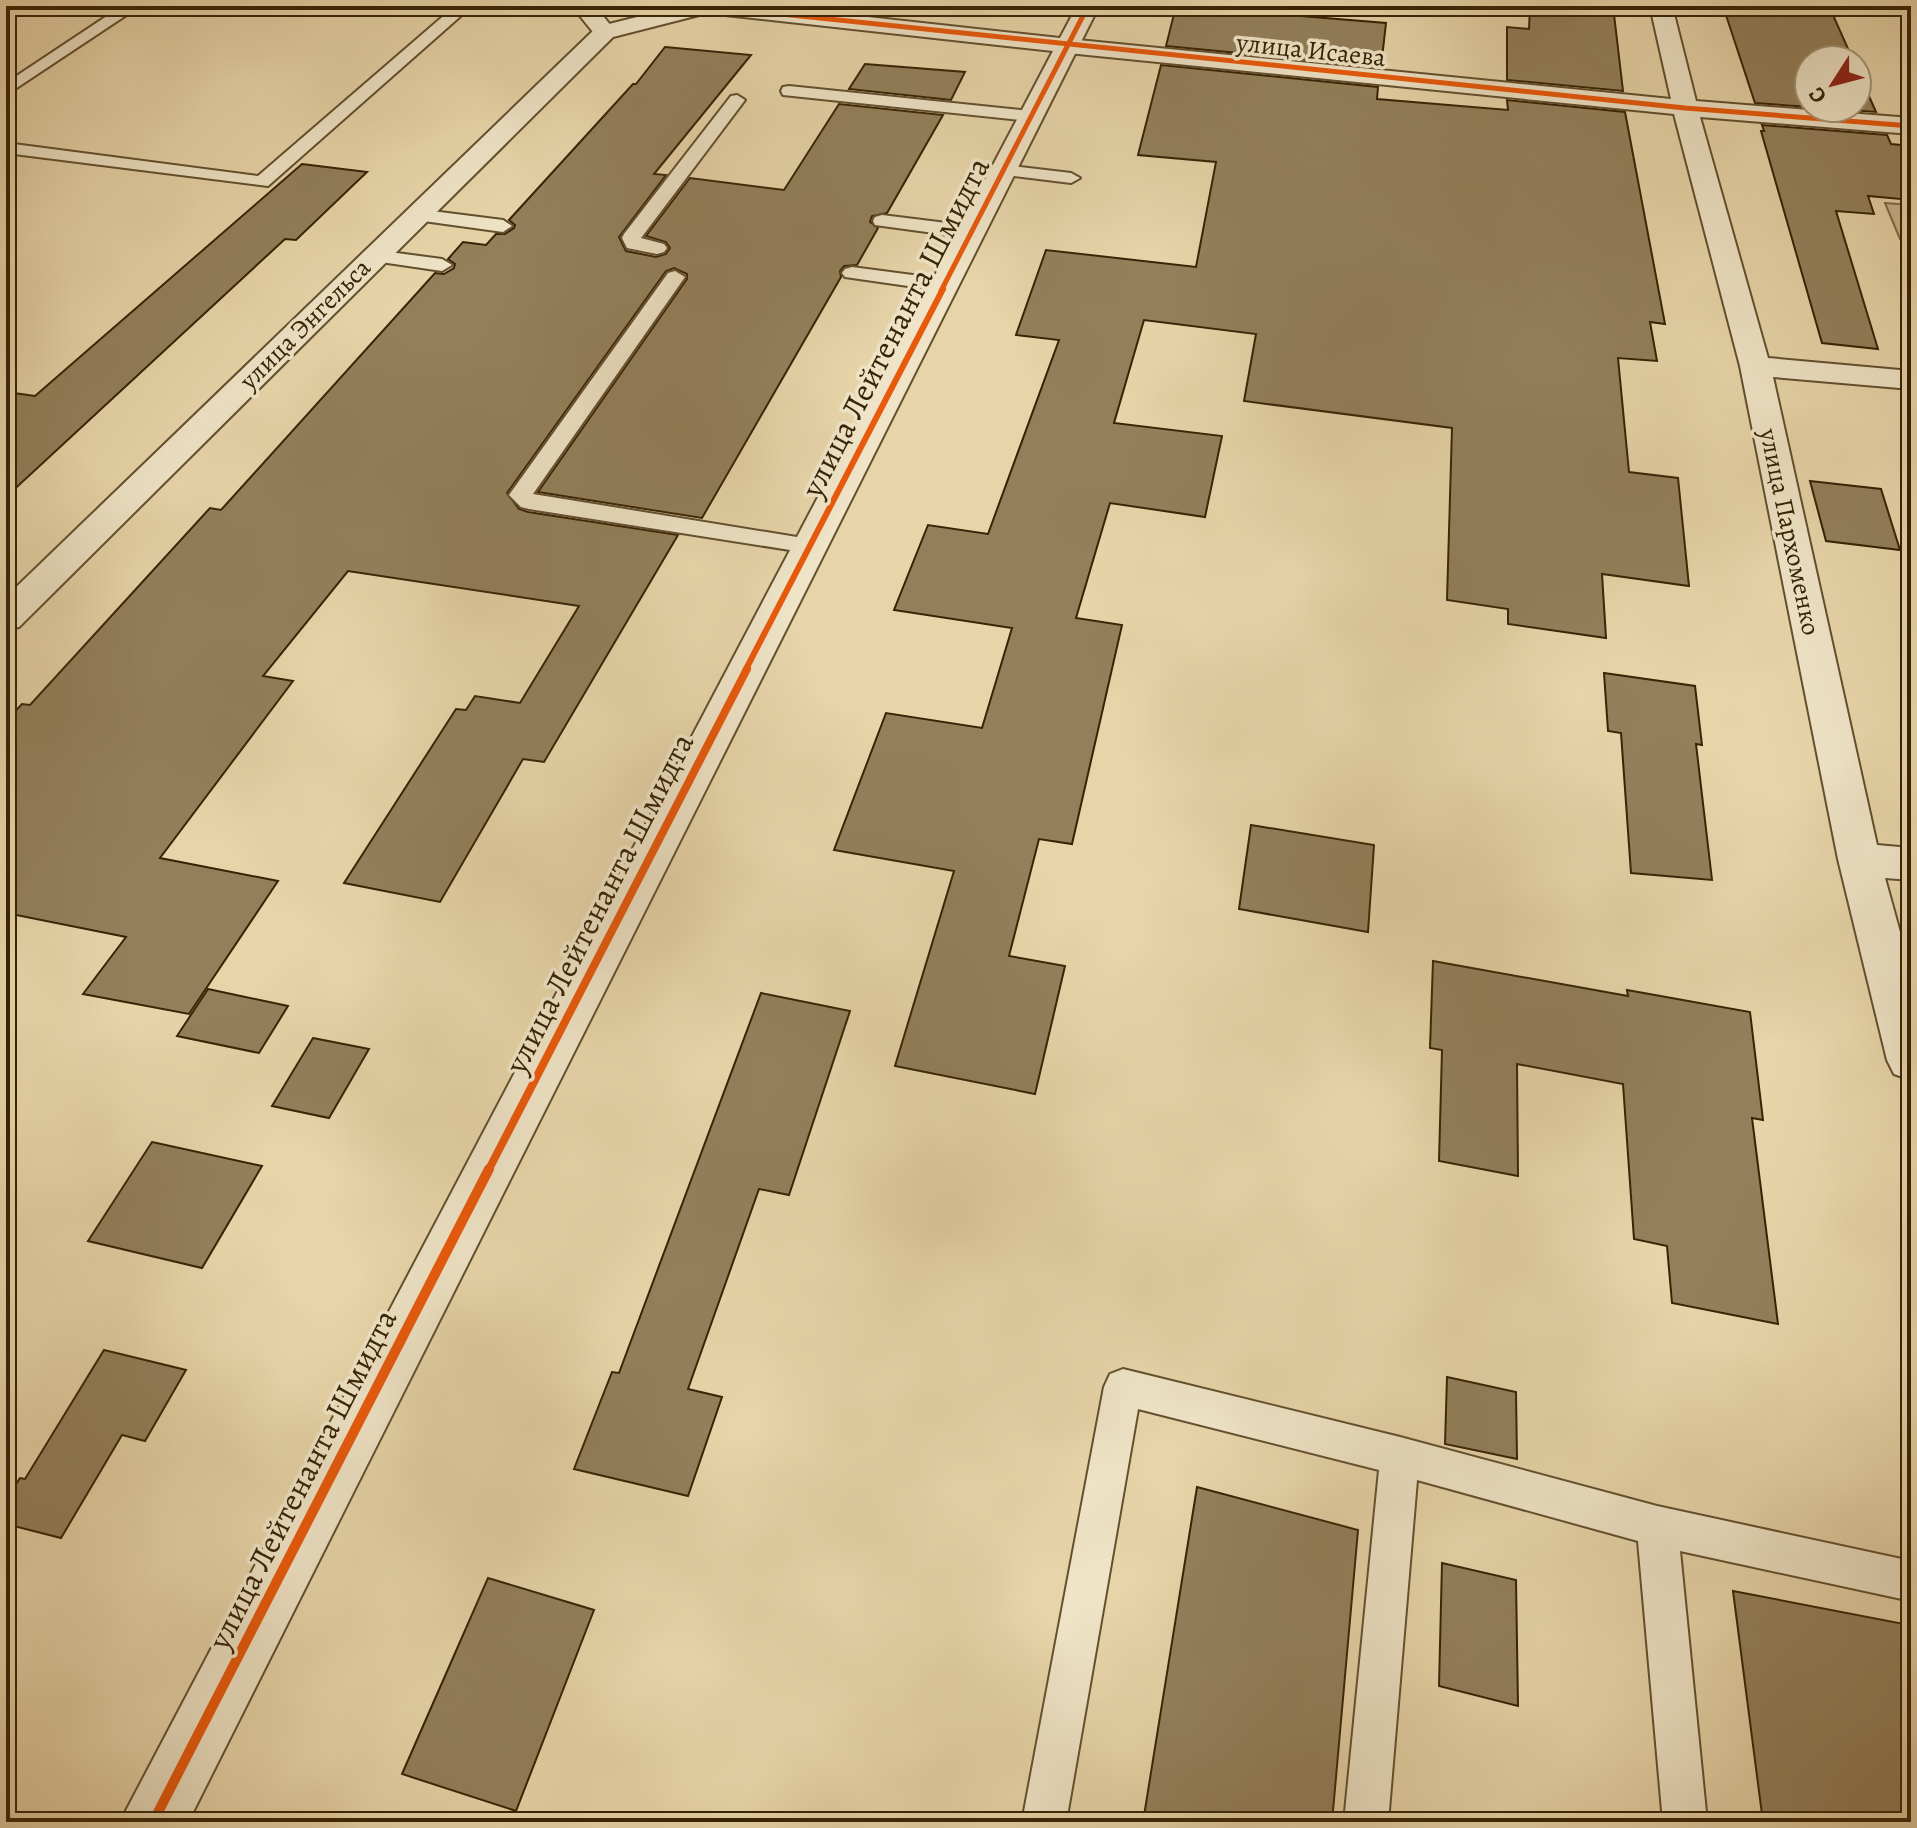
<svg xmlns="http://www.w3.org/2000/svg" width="1917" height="1828" font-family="Alegreya,serif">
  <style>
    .green { fill: #c9b78d; stroke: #806d4a; stroke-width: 2 }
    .building { fill: #93805b; stroke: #372306; stroke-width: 2 }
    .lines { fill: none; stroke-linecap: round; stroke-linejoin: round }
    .service-casing { stroke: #63502f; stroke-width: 4 }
    .minor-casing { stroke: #63502f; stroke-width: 4 }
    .tertiary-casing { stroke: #63502f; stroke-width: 4 }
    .service { fill: #efe4c7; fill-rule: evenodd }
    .minor { fill: #efe4c7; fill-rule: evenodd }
    .tertiary { fill: #efe4c7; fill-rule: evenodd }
    .cycleway-far3-casing { stroke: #efe4c7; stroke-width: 8 }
    .cycleway-far2-casing { stroke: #efe4c7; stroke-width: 10 }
    .cycleway-far1-casing { stroke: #efe4c7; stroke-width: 13 }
    .cycleway-casing { stroke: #efe4c7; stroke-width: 15 }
    .cycleway-far3 { stroke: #e8590c; stroke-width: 5 }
    .cycleway-far2 { stroke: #e8590c; stroke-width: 6 }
    .cycleway-far1 { stroke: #e8590c; stroke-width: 8 }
    .cycleway { stroke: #e8590c; stroke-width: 10 }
    .labels { text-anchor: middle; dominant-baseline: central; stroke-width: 7; stroke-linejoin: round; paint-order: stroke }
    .far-street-label { font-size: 26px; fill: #372306; stroke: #efe4c7 }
    .street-label { font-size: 32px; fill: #372306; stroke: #efe4c7 }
  </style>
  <rect width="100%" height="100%" fill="#e7d5a9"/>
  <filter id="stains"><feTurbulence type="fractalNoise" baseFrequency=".0025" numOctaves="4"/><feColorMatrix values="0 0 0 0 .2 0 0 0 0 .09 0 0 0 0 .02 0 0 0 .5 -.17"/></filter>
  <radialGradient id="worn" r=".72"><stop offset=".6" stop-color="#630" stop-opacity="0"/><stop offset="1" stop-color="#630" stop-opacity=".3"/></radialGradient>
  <polygon class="green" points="1885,203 1911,205 1911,240 1900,239"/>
  <g class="building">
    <polygon points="1176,6 1386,23 1381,67 1166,46"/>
    <polygon points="1530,6 1613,6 1623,91 1507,80 1507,27 1529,29"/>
    <polygon points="1723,6 1829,6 1853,60 1809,60 1809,107 1755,103"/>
    <polygon points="665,47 751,55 654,174 666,175 619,237 626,251 656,257 666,254 670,248 666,242 646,236 690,178 784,190 839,104 943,115 887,213 872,216 870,222 878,228 857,265 844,266 840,271 841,277 702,518 538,492 687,279 687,274 674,268 666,271 507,493 519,509 528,512 678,535 544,762 523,759 440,902 344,883 456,709 466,710 475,696 520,703 579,606 348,571 263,676 293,681 160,858 278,881 189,1014 83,994 126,937 6,913 6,721 22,704 30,705 210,508 221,510 435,273 444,274 454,268 455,264 448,259 463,242 486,245 496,234 505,234 514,228 515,225 509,220 633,84 636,84"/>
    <polygon points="865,64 965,72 951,100 849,89"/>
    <polygon points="1161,65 1378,87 1377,99 1508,110 1507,100 1625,112 1665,324 1650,322 1657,361 1618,358 1629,472 1678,478 1689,586 1602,574 1606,638 1508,624 1508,609 1447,600 1452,428 1244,401 1256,334 1144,320 1114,423 1222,436 1205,517 1110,503 1076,618 1122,625 1072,844 1039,839 1009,956 1065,966 1035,1094 895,1066 954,871 834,850 886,713 982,728 1012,628 894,610 928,525 988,534 1059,340 1016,335 1046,250 1196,267 1216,162 1138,155"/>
    <polygon points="1857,69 1876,112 1823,108 1857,108"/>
    <polygon points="1762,125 1887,135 1891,144 1911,146 1911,200 1868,196 1874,214 1836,211 1878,349 1822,343 1761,131 1764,131"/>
    <polygon points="302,164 367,172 296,240 285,239 6,497 6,392 35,396"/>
    <polygon points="1810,481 1881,489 1900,550 1826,541"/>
    <polygon points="1604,673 1695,686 1702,745 1696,744 1712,880 1631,873 1621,733 1608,731"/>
    <polygon points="1251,825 1374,845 1368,932 1239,909"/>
    <polygon points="1433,961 1628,996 1627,990 1750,1012 1763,1120 1752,1118 1778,1324 1672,1303 1667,1246 1634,1239 1623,1084 1517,1064 1518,1176 1439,1161 1442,1050 1430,1048"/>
    <polygon points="208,989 288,1006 259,1053 177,1036"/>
    <polygon points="761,993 850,1011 789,1195 759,1189 688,1389 722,1397 688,1496 574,1469 612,1372 619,1373"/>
    <polygon points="313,1038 369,1049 329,1118 272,1106"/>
    <polygon points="152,1142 262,1166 202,1268 88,1241"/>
    <polygon points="104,1350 186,1370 145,1441 122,1435 61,1538 6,1524 6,1500 20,1478 25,1479"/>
    <polygon points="1447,1377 1516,1392 1517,1459 1445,1444"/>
    <polygon points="1197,1487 1358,1530 1332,1822 1143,1822"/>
    <polygon points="1442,1563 1516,1580 1518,1706 1439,1686"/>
    <polygon points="488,1578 594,1610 516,1811 402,1774"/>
    <polygon points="1733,1591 1904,1624 1911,1659 1911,1822 1763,1822"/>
  </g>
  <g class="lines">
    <defs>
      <g id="service">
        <polygon points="122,6 140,6 6,95 6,83"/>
        <polygon points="455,6 472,6 268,186 6,153 6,143 258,176"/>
        <polygon points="789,86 1031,111 1039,116 1031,121 783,95 781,91 783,87"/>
        <polygon points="737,95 745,100 641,238 664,244 667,248 664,252 657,254 627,248 622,238 624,234 731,96"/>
        <polygon points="1003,165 1071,173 1080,178 1071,183 997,174 994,170 997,166"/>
        <polygon points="416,209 503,220 512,226 503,232 409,219 407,215"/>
        <polygon points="882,215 971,226 980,232 971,238 875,225 873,221 875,217"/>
        <polygon points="374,250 442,259 452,265 442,271 367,260 364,256 367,252"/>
        <polygon points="852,267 943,279 953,285 943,291 845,277 842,273 845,269"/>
        <polygon points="675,271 685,277 533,494 809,539 817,541 821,546 817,551 809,553 529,509 521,507 509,495 668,273"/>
        <polygon points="1123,1369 1400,1437 1657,1506 1911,1561 1911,1601 1680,1551 1707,1822 1663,1822 1638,1541 1417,1480 1388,1822 1344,1822 1379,1470 1138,1409 1066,1822 1022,1822 1104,1387 1110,1374"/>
      </g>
      <g id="minor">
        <polygon points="572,6 595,6 616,32 613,37 597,37"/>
        <polygon points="1650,6 1672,6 1696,101 1911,118 1911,134 1700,117 1768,358 1911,371 1911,389 1773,377 1877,845 1911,848 1911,880 1885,878 1911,972 1911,1080 1894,1074 1887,1060 1838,859 1740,366 1674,114 1068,53 1060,51 1056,46 1060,41 1068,39 1671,99"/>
      </g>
      <polygon id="tertiary" points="681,6 768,6 1060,38 1077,6 1099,6 188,1822 120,1822 1053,51 707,13 613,37 19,627 6,630 6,597 597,27"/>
    </defs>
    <use href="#service" class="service-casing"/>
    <use href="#minor" class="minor-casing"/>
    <use href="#tertiary" class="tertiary-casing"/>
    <use href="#service" class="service"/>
    <use href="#minor" class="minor"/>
    <use href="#tertiary" class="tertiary"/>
    <defs>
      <g id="cycleway-far3">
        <polyline points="704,6 1685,108 1911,126"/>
        <polyline points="941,291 1088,6"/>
      </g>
      <polyline id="cycleway-far2" points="745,671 943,289"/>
      <polyline id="cycleway-far1" points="488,1171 747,669"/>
      <polyline id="cycleway" points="153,1822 489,1169"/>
    </defs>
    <use href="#cycleway-far3" class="cycleway-far3-casing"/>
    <use href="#cycleway-far2" class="cycleway-far2-casing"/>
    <use href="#cycleway-far1" class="cycleway-far1-casing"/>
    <use href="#cycleway" class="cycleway-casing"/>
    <use href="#cycleway-far3" class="cycleway-far3"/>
    <use href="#cycleway-far2" class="cycleway-far2"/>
    <use href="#cycleway-far1" class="cycleway-far1"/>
    <use href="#cycleway" class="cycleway"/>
  </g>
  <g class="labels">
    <g class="far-street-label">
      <text transform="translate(1311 50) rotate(6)">улица Исаева</text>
      <text transform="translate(305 324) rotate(-45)">улица Энгельса</text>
      <text transform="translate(1790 532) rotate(78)">улица Пархоменко</text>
    </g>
    <g class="street-label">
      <text transform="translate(895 327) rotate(-63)">улица Лейтенанта Шмидта</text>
      <text transform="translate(599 903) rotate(-63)">улица Лейтенанта Шмидта</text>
      <text transform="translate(302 1479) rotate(-63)">улица Лейтенанта Шмидта</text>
    </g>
  </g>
  <rect width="1917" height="1828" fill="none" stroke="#e7d5a9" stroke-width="32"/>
  <rect x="8" y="8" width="1901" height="1812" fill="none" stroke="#372306" stroke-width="4"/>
  <rect x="16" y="16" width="1885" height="1796" fill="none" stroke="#372306" stroke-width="2"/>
  <g transform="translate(1833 84) rotate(234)"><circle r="38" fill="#efe4c7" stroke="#a5977a" stroke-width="2"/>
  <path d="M0-6L14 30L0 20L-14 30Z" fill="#8f2418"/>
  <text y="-12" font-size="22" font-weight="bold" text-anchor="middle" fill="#372306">С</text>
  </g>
  <rect width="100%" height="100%" filter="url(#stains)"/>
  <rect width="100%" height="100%" fill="url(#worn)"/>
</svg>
